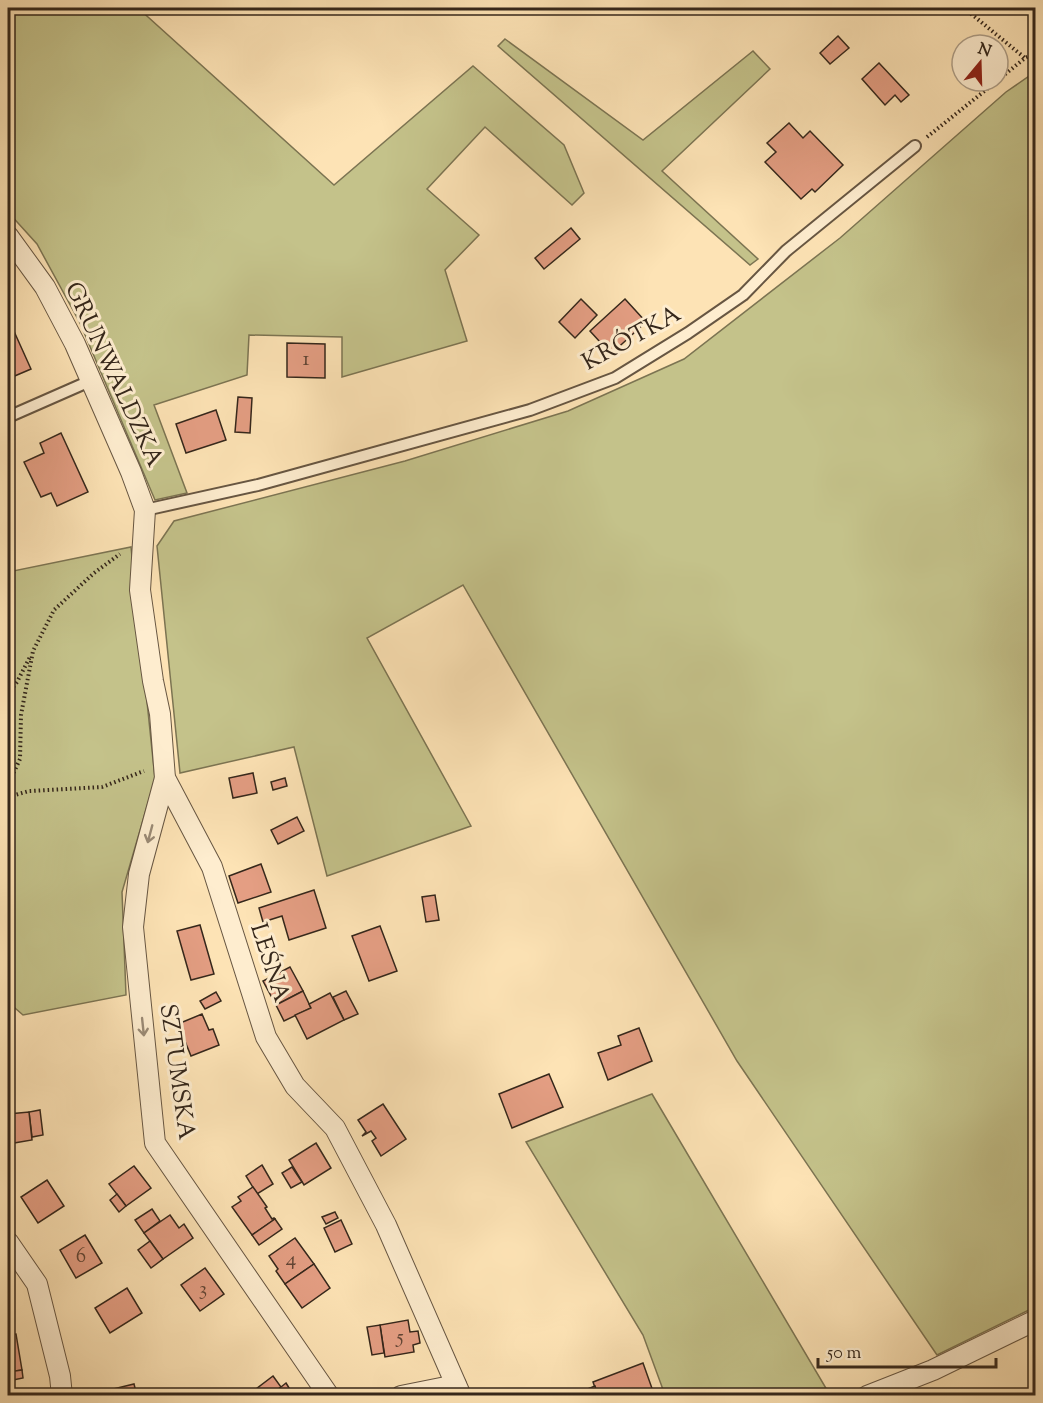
<svg xmlns="http://www.w3.org/2000/svg" width="1043" height="1403" font-family="'Sorts Mill Goudy',serif">
  <style>
    .green { fill: #c4c28a; stroke: #7c7452; stroke-width: 1.5 }
    .building { fill: #e49e83; stroke: #35271b; stroke-width: 1.5 }
    .lines { fill: none; stroke-linecap: round; stroke-linejoin: round }
    .service-casing { stroke: #675642; stroke-width: 14 }
    .minor-casing { stroke: #675642; stroke-width: 22 }
    .path { stroke: #35271b; stroke-width: 4; stroke-dasharray: 1.5 3; stroke-linecap: butt }
    .service { stroke: #feedcf; stroke-width: 10 }
    .minor { stroke: #feedcf; stroke-width: 20 }
    .oneway { stroke: #9a8a75 }
    .labels { text-anchor: middle; dominant-baseline: central; stroke-width: 6; stroke-linejoin: round; paint-order: stroke }
    .number-label { font-size: 21px; fill: #614535 }
    .street-label { font-size: 24px; fill: #35271b; stroke: #feedcf }
  </style>
  <rect width="100%" height="100%" fill="#fde3b5"/>
  <filter id="stains"><feTurbulence type="fractalNoise" baseFrequency=".00333" numOctaves="4"/><feColorMatrix values="0 0 0 0 .2 0 0 0 0 .09 0 0 0 0 .02 0 0 0 .5 -.17"/></filter>
  <radialGradient id="worn" r=".72"><stop offset=".6" stop-color="#630" stop-opacity="0"/><stop offset="1" stop-color="#630" stop-opacity=".3"/></radialGradient>
  <g class="green">
    <polygon points="8,8 138,8 334,185 473,66 564,145 584,193 572,205 485,127 427,189 479,235 445,270 467,341 342,377 342,337 249,335 247,375 154,405 187,493 155,500 80,323 37,244 8,212"/>
    <polygon points="505,39 643,140 753,51 770,69 662,171 758,259 750,265 498,46"/>
    <polygon points="1035,72 1035,1307 937,1355 737,1061 463,585 367,638 471,826 327,876 294,747 180,773 157,546 174,521 405,461 568,411 684,359 840,238 1006,92"/>
    <polygon points="131,547 155,779 122,892 126,995 23,1015 8,1002 8,572"/>
    <polygon points="652,1094 830,1395 665,1395 643,1335 526,1142"/>
  </g>
  <g class="building">
    <polygon points="838,36 849,48 830,64 820,53"/>
    <polygon points="879,63 909,95 901,102 895,95 885,105 862,79"/>
    <polygon points="789,123 803,138 810,131 843,165 815,192 812,189 801,199 765,162 776,152 767,143"/>
    <polygon points="571,228 580,239 544,269 535,258"/>
    <polygon points="581,299 597,315 575,338 559,322"/>
    <polygon points="625,299 646,322 611,354 590,331"/>
    <polygon points="8,318 31,369 10,378 8,374"/>
    <polygon points="287,343 325,344 325,378 287,377"/>
    <polygon points="238,397 252,398 250,433 235,432"/>
    <polygon points="216,410 226,440 186,453 176,424"/>
    <polygon points="61,433 88,492 57,506 51,493 41,497 24,462 44,453 40,443"/>
    <polygon points="253,773 257,793 233,798 229,778"/>
    <polygon points="285,778 287,786 273,790 271,782"/>
    <polygon points="297,817 304,831 278,844 271,830"/>
    <polygon points="261,864 271,892 238,903 229,876"/>
    <polygon points="314,890 326,928 289,940 282,916 263,922 259,908"/>
    <polygon points="435,895 439,920 426,922 422,897"/>
    <polygon points="200,925 214,974 191,980 177,931"/>
    <polygon points="380,926 397,971 369,981 352,936"/>
    <polygon points="290,967 303,991 276,1005 263,981"/>
    <polygon points="303,991 311,1008 284,1021 276,1005"/>
    <polygon points="346,991 358,1014 344,1020 333,997"/>
    <polygon points="216,992 221,1001 205,1009 200,1001"/>
    <polygon points="330,993 344,1020 307,1039 295,1015 311,1008 309,1004"/>
    <polygon points="202,1014 209,1030 213,1029 219,1045 191,1056 178,1024"/>
    <polygon points="639,1028 652,1061 608,1080 598,1053 621,1045 618,1036"/>
    <polygon points="549,1074 563,1107 512,1128 499,1094"/>
    <polygon points="383,1104 406,1139 381,1156 372,1141 376,1138 371,1131 362,1136 366,1132 358,1120"/>
    <polygon points="40,1110 43,1135 32,1137 29,1112"/>
    <polygon points="29,1112 32,1140 8,1144 8,1114"/>
    <polygon points="316,1143 331,1168 304,1185 289,1160"/>
    <polygon points="262,1165 273,1184 257,1194 246,1176"/>
    <polygon points="134,1166 151,1188 126,1206 109,1184"/>
    <polygon points="292,1167 302,1182 291,1188 282,1173"/>
    <polygon points="47,1180 64,1206 38,1223 21,1197"/>
    <polygon points="253,1187 267,1207 265,1208 272,1219 274,1218 275,1219 252,1235 232,1207 241,1201 238,1197"/>
    <polygon points="117,1194 126,1206 119,1212 110,1200"/>
    <polygon points="152,1209 160,1221 144,1233 135,1220"/>
    <polygon points="335,1212 338,1218 326,1224 322,1217"/>
    <polygon points="170,1215 179,1228 184,1224 193,1238 163,1259 144,1233"/>
    <polygon points="275,1219 282,1229 259,1245 252,1235"/>
    <polygon points="341,1220 352,1244 335,1252 324,1228"/>
    <polygon points="85,1235 102,1263 76,1278 60,1250"/>
    <polygon points="295,1238 314,1264 285,1284 276,1271 278,1269 269,1256"/>
    <polygon points="150,1241 163,1259 151,1268 138,1250"/>
    <polygon points="314,1264 330,1288 302,1308 285,1284"/>
    <polygon points="205,1268 224,1294 200,1311 181,1285"/>
    <polygon points="127,1288 142,1313 110,1333 95,1308"/>
    <polygon points="408,1320 410,1332 418,1331 420,1343 413,1345 414,1352 385,1357 380,1325"/>
    <polygon points="380,1325 384,1353 372,1355 367,1327"/>
    <polygon points="16,1334 22,1370 8,1372 8,1335"/>
    <polygon points="643,1363 654,1394 649,1396 598,1396 593,1382"/>
    <polygon points="22,1370 23,1378 8,1381 8,1372"/>
    <polygon points="273,1376 281,1387 269,1396 260,1396 256,1389"/>
    <polygon points="286,1383 294,1396 269,1396 281,1387"/>
    <polygon points="134,1384 137,1396 114,1396 113,1389"/>
    <polygon points="595,1386 598,1396 570,1396"/>
    <polygon points="216,1391 217,1394 230,1392 230,1396 191,1396"/>
  </g>
  <g class="lines">
    <defs>
      <g id="service">
        <polyline points="8,417 90,381"/>
        <polyline points="145,510 258,485 530,410 615,378 688,333 743,295 786,251 915,146"/>
      </g>
      <g id="minor">
        <polyline points="8,236 45,287 75,344 131,472 145,510 140,590 153,681 160,714 165,778 212,867 266,1037 295,1086 335,1128 386,1225 461,1396"/>
        <polyline points="165,778 139,874 133,927 155,1143 329,1396"/>
        <polyline points="8,1242 37,1284 60,1376 62,1396"/>
        <polyline points="401,1396 456,1385"/>
        <polyline points="867,1396 933,1370 1036,1320"/>
      </g>
    </defs>
    <use href="#service" class="service-casing"/>
    <use href="#minor" class="minor-casing"/>
    <g class="path">
      <polyline points="964,8 1025,58"/>
      <polyline points="998,80 1025,58 1036,53"/>
      <polyline points="927,137 997,81"/>
      <polyline points="8,694 17,682 30,657"/>
      <polyline points="8,785 20,759 21,715 33,651 54,610 94,573 120,554"/>
      <polyline points="8,797 29,791 102,787 144,771"/>
    </g>
    <use href="#service" class="service"/>
    <use href="#minor" class="minor"/>
  </g>
  <defs><path id="oneway-shaft" d="M-6 0H5M1.5-3L5.5 0L1.5 3" fill="none" stroke-width="1.6" stroke-linecap="round" stroke-linejoin="round" transform="scale(1.5)"/></defs>
  <g class="oneway">
    <use href="#oneway-shaft" transform="translate(150 834) rotate(105)"/>
    <use href="#oneway-shaft" transform="translate(143 1027) rotate(84)"/>
  </g>
  <g class="labels">
    <g class="number-label">
      <text x="306" y="360">1</text>
      <text x="81" y="1257">6</text>
      <text x="291" y="1260">4</text>
      <text x="203" y="1290">3</text>
      <text x="400" y="1338">5</text>
    </g>
    <g class="street-label">
      <text transform="translate(632 339) rotate(-29)">KRÓTKA</text>
      <text transform="translate(113 375) rotate(65)">GRUNWALDZKA</text>
      <text transform="translate(269 963) rotate(72)">LEŚNA</text>
      <text transform="translate(176 1072) rotate(82)">SZTUMSKA</text>
    </g>
  </g>
  <rect width="1043" height="1403" fill="none" stroke="#fde3b5" stroke-width="30"/>
  <rect x="9" y="9" width="1025" height="1385" fill="none" stroke="#35271b" stroke-width="3"/>
  <rect x="15" y="15" width="1013" height="1373" fill="none" stroke="#35271b" stroke-width="1.5"/>
  <g transform="translate(980 63) rotate(19)"><circle r="28" fill="#feedcf" stroke="#ae9e87" stroke-width="1.5"/>
  <path d="M0-4.5L10 22L0 15L-10 22Z" fill="#8f2418"/>
  <text y="-9" font-size="16" font-weight="bold" text-anchor="middle" fill="#35271b">N</text>
  </g>
  <path d="M818 1358v9h178v-9" fill="none" stroke="#35271b" stroke-width="3"/>
  <text x="827" y="1358" font-size="18" fill="#35271b" stroke="#feedcf" stroke-width="4.5" paint-order="stroke">50 m</text>
  <rect width="100%" height="100%" filter="url(#stains)"/>
  <rect width="100%" height="100%" fill="url(#worn)"/>
</svg>
